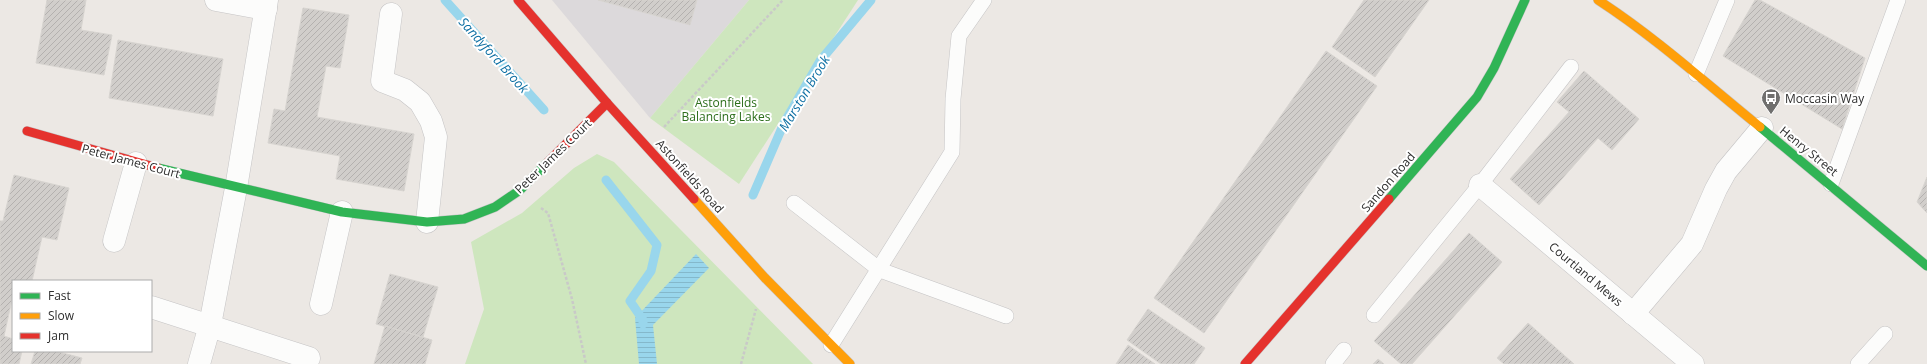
<svg xmlns="http://www.w3.org/2000/svg" width="1927" height="364" font-family="'Open Sans',sans-serif">
  <style>
    .industrial { fill: #dcd9db }
    .park { fill: #cee6be }
    .water { fill: url(#water-rules) }
    .lines { fill: none; stroke-linecap: round; stroke-linejoin: round }
    .stream { stroke: #99d6ec; stroke-width: 9 }
    .building { fill: url(#building-hatch); stroke: #d7d4d0 }
    .lane-casing { stroke: #c5c4c5; stroke-width: 16 }
    .street-casing { stroke: #c5c4c5; stroke-width: 23 }
    .fast-casing { stroke: #c5c4c5; stroke-width: 10 }
    .slow-casing { stroke: #c5c4c5; stroke-width: 10 }
    .jam-casing { stroke: #c5c4c5; stroke-width: 10 }
    .path { stroke: #c9c9c8; stroke-width: 2.5; stroke-dasharray: 3 2; stroke-linecap: butt }
    .lane { stroke: #fcfcfb; stroke-width: 15 }
    .street { stroke: #fcfcfb; stroke-width: 22 }
    .fast { stroke: #30b455; stroke-width: 9 }
    .slow { stroke: #ff9f0a; stroke-width: 9 }
    .jam { stroke: #e5322d; stroke-width: 9 }
    .labels { text-anchor: middle; dominant-baseline: central; stroke-width: 4; stroke-linejoin: round; paint-order: stroke }
    .poi-label { font-size: 12px; fill: #2e2e2e; stroke: #fff; text-anchor: start }
    .park-label { font-size: 12px; fill: #2c6e1b; stroke: #fff }
    .street-label { font-size: 12px; fill: #2e2e2e; stroke: #fff }
    .water-label { font-size: 13px; font-style: italic; fill: #0d6fa3; stroke: #fff }
  </style>
  <defs>
    <pattern id="water-rules" width="6" height="5" patternUnits="userSpaceOnUse"><rect width="6" height="5" fill="#99d6ec"/><path d="M0 2.5h6" fill="none" stroke="#84b8cb"/></pattern>
    <pattern id="building-hatch" width="6" height="6" patternUnits="userSpaceOnUse"><rect width="6" height="6" fill="#d1cecb"/><path d="M-1 1l2-2M0 6l6-6M5 7l2-2" fill="none" stroke="#b4b1af"/></pattern>
  </defs>
  <rect width="100%" height="100%" fill="#ece8e4"/>
  <polygon class="industrial" points="552,0 749,0 650,118"/>
  <g class="park">
    <polygon points="749,0 858,0 739,184 650,118"/>
    <polygon points="597,154 614,162 813,364 465,364 484,309 471,242 522,213 574,168"/>
  </g>
  <polygon class="water" points="696,254 709,268 653,325 657,364 639,364 635,318"/>
  <g class="lines">
    <g class="stream">
      <polyline points="445,0 544,110"/>
      <polyline points="606,180 657,245 651,271 630,301 643,320 643,324"/>
      <polyline points="753,195 784,123 820,61 871,0"/>
    </g>
  </g>
  <g class="building">
    <polygon points="47,0 86,0 81,30 112,35 104,75 36,63"/>
    <polygon points="598,0 697,0 690,25"/>
    <polygon points="1364,0 1429,0 1375,77 1332,47"/>
    <polygon points="1755,0 1760,0 1865,58 1842,129 1723,56"/>
    <polygon points="303,8 349,15 340,68 326,66 317,117 414,134 404,191 336,179 340,156 268,143 274,109 285,111"/>
    <polygon points="118,40 223,59 213,116 109,98"/>
    <polygon points="1326,51 1377,86 1204,333 1154,298"/>
    <polygon points="1584,71 1639,119 1612,150 1598,138 1539,205 1510,179 1569,112 1557,102"/>
    <polygon points="14,175 69,188 57,240 42,237 32,281 13,281 13,295 4,336 13,339 13,351 22,351 19,364 0,364 0,221 3,221"/>
    <polygon points="1927,177 1927,213 1917,202"/>
    <polygon points="1469,233 1502,262 1412,364 1401,364 1374,341"/>
    <polygon points="390,274 438,287 423,337 376,324"/>
    <polygon points="1148,309 1205,348 1194,364 1161,364 1127,340"/>
    <polygon points="1528,323 1574,364 1504,364 1497,358"/>
    <polygon points="385,326 432,340 425,364 374,364"/>
    <polygon points="1128,345 1155,364 1116,364"/>
    <polygon points="35,351 55,351 82,358 80,364 31,364"/>
    <polygon points="1378,359 1384,364 1373,364"/>
  </g>
  <g class="lines">
    <defs>
      <g id="lane">
        <polyline points="1696,74 1727,0"/>
        <polyline points="1831,184 1898,0"/>
        <polyline points="794,203 880,270 1006,316"/>
        <polyline points="1374,315 1480,185 1571,67"/>
        <polyline points="831,345 952,152 953,99 959,36 984,0"/>
        <polyline points="1333,364 1344,350"/>
        <polyline points="1858,364 1885,334"/>
      </g>
      <g id="street">
        <polyline points="216,0 266,9"/>
        <polyline points="391,14 382,81 405,90 420,102 431,121 436,137 427,222"/>
        <polyline points="1480,185 1693,364"/>
        <polyline points="114,241 136,163"/>
        <polyline points="321,304 342,212"/>
        <polyline points="151,307 309,358"/>
        <polyline points="1633,314 1692,244 1716,189 1726,171 1762,128"/>
        <polyline points="199,364 210,325 236,188 267,0"/>
      </g>
      <g id="fast">
        <polyline points="1760,127 1927,266"/>
        <polyline points="158,168 342,212 427,222 464,219 495,207 520,190 547,163"/>
        <polyline points="1389,199 1477,97 1494,68 1525,0"/>
      </g>
      <g id="slow">
        <path d="M 1598,0 C 1655,37 1707,84 1760,127"/>
        <polyline points="694,199 765,278 850,364"/>
      </g>
      <g id="jam">
        <polyline points="518,0 607,103 694,199"/>
        <polyline points="27,131 158,168"/>
        <polyline points="547,163 607,103"/>
        <polyline points="1245,364 1389,199"/>
      </g>
    </defs>
    <use href="#lane" class="lane-casing"/>
    <use href="#street" class="street-casing"/>
    <use href="#fast" class="fast-casing"/>
    <use href="#slow" class="slow-casing"/>
    <use href="#jam" class="jam-casing"/>
    <g class="path">
      <polyline points="664,127 783,0"/>
      <polyline points="541,208 548,213 572,299 586,364"/>
      <polyline points="741,364 756,309"/>
    </g>
    <use href="#lane" class="lane"/>
    <use href="#street" class="street"/>
    <use href="#fast" class="fast"/>
    <use href="#slow" class="slow"/>
    <use href="#jam" class="jam"/>
  </g>
  <defs>
    <symbol id="bus-pin" viewBox="-11 -11 22 30"><path d="M0 17L-7.5 6A9.5 9.5 0 1 1 7.5 6Z" fill="#706f6e" stroke="#fff"/><path d="M-5-6H5V4H4V6H2V4H-2V6H-4V4H-5ZM-3.5-4V0h7V-4ZM-3.5 1.2v1.5H-2V1.2ZM2 1.2v1.5H3.5V1.2Z" fill="#fff"/></symbol>
  </defs>
  <g fill-rule="evenodd">
    <use href="#bus-pin" x="1760" y="87" width="22" height="30"/>
  </g>
  <g class="labels">
    <g class="poi-label">
      <text x="1785" y="98">Moccasin Way</text>
    </g>
    <g class="park-label">
      <text x="726" y="102">Astonfields<tspan x="726" dy="14">Balancing Lakes</tspan></text>
    </g>
    <g class="street-label">
      <text transform="translate(1809 151) rotate(39)">Henry Street</text>
      <text transform="translate(553 156) rotate(-44)">Peter James Court</text>
      <text transform="translate(131 161) rotate(15)">Peter James Court</text>
      <text transform="translate(690 176) rotate(48)">Astonfields Road</text>
      <text transform="translate(1388 182) rotate(-49)">Sandon Road</text>
      <text transform="translate(1586 274) rotate(40)">Courtland Mews</text>
    </g>
    <g class="water-label">
      <text transform="translate(494 55) rotate(48)">Sandyford Brook</text>
      <text transform="translate(804 93) rotate(-59)">Marston Brook</text>
    </g>
  </g>
  <rect x="12" y="280" width="140" height="72" fill="#ffffff" stroke="#ababab"/>
  <rect x="20" y="293" width="20" height="6" fill="#30b455" stroke="#ababab"/>
  <text x="48" y="300" font-size="12" fill="#2e2e2e">Fast</text>
  <rect x="20" y="313" width="20" height="6" fill="#ff9f0a" stroke="#ababab"/>
  <text x="48" y="320" font-size="12" fill="#2e2e2e">Slow</text>
  <rect x="20" y="333" width="20" height="6" fill="#e5322d" stroke="#ababab"/>
  <text x="48" y="340" font-size="12" fill="#2e2e2e">Jam</text>
</svg>
